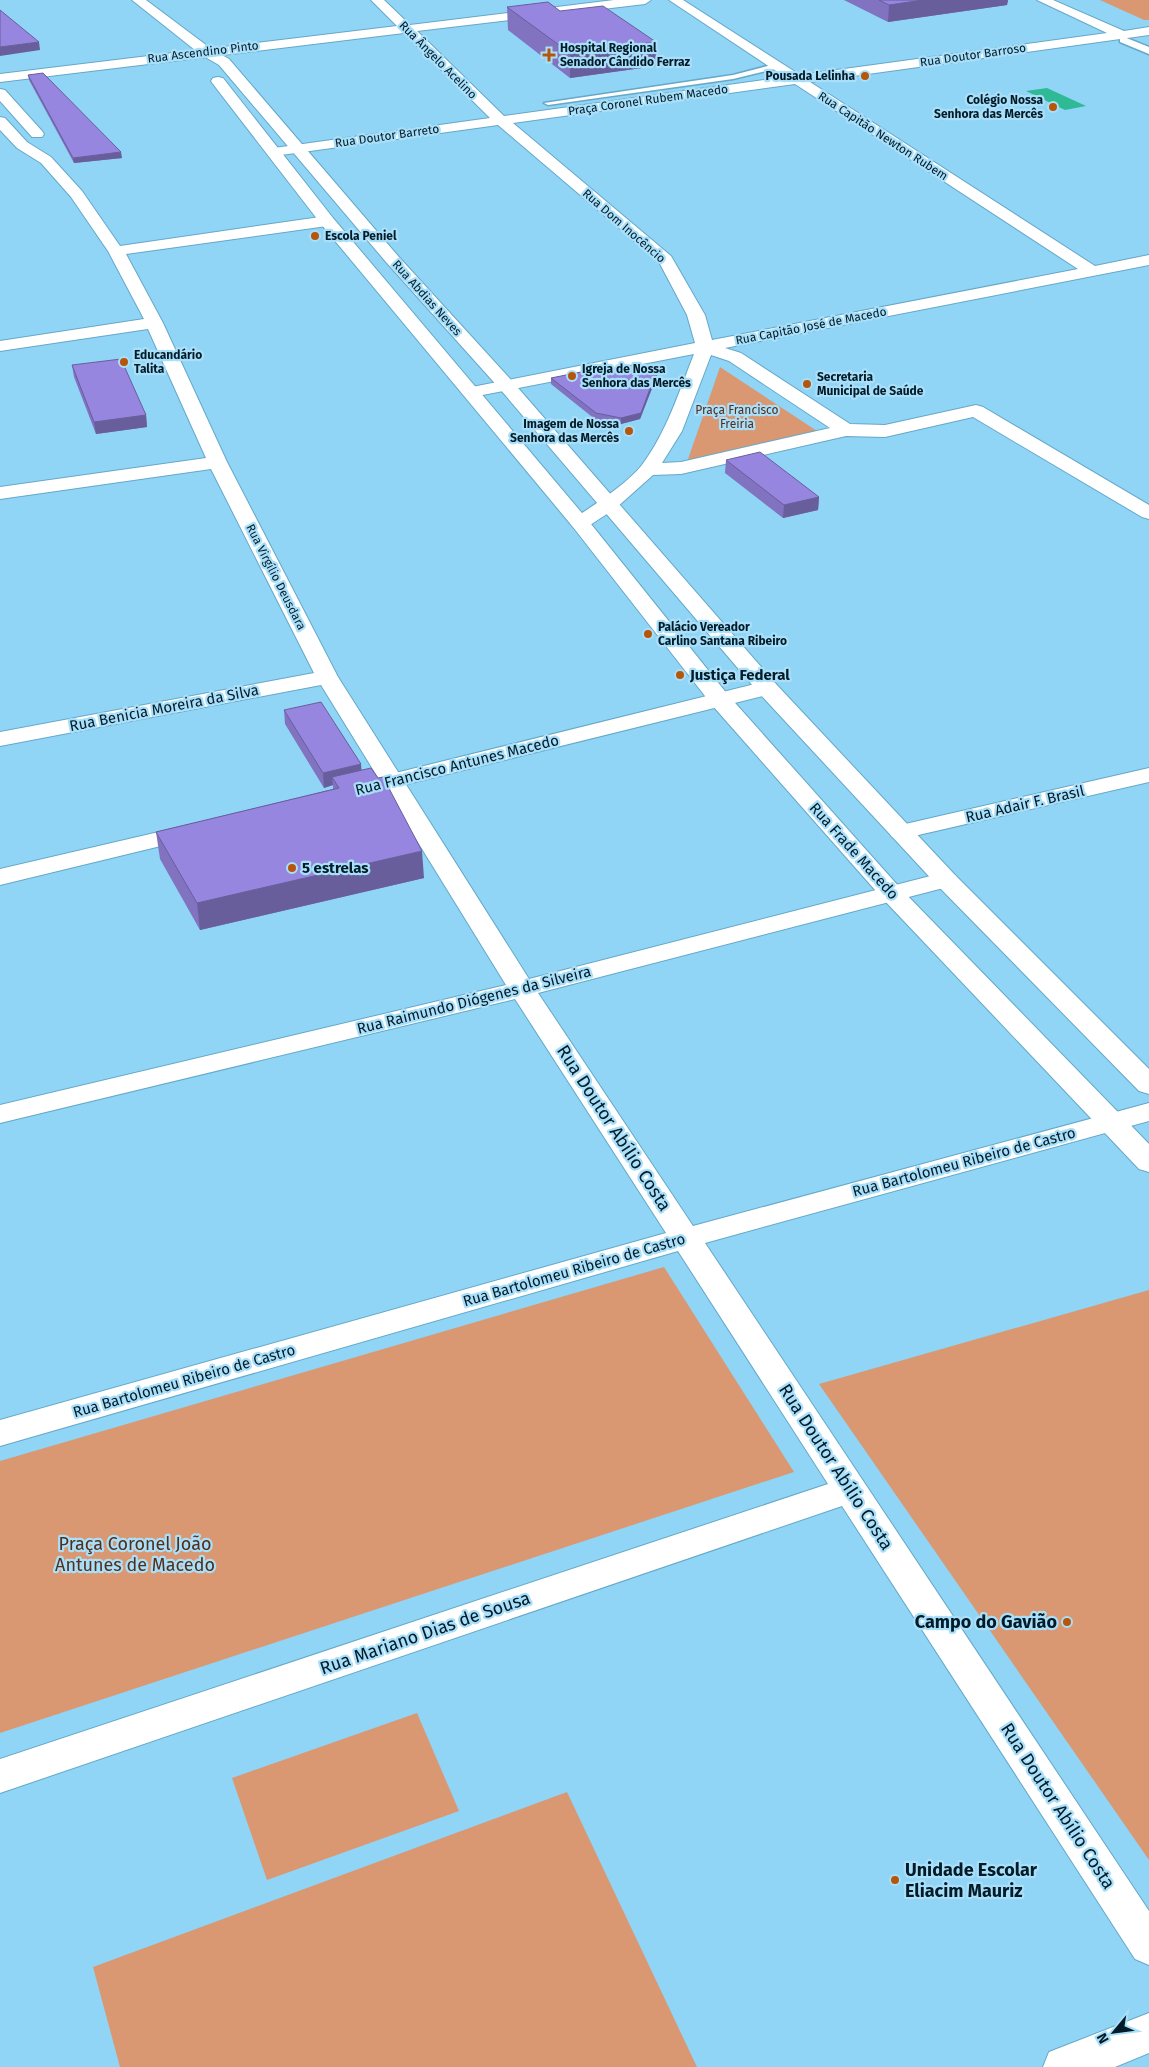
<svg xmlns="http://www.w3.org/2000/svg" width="1149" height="2067" font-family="'Fira Sans',sans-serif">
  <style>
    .green { fill: #da9872 }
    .water { fill: #2dba95 }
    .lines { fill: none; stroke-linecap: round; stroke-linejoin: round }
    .service-casing { stroke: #65a8c8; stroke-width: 3 }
    .pedestrian-casing { stroke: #65a8c8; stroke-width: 3 }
    .minor-casing { stroke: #65a8c8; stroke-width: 2 }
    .tertiary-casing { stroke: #65a8c8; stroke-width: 2 }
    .secondary-casing { stroke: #65a8c8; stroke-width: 2 }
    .service { fill: #fff; fill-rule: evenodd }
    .pedestrian { fill: #fff; fill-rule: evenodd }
    .minor { fill: #fff; fill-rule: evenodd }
    .tertiary { fill: #fff; fill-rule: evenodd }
    .secondary { fill: #fff; fill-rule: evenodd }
    .wall { fill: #8173c0 }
    .shaded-wall { fill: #695e9c }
    .building { fill: #9686df; stroke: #695e9c }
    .poi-dot { fill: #b5560a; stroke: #aadffa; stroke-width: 2 }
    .labels { text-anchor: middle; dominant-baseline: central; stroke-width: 4.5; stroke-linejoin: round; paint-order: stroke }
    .far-poi-label { font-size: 12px; font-weight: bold; fill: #011c28; stroke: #aadffa; text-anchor: start }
    .far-street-label { font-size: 12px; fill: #011c28; stroke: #aadffa }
    .far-park-label { font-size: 12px; fill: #532e18; stroke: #aadffa }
    .poi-label { font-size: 15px; font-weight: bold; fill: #011c28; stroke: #aadffa; text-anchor: start }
    .street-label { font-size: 15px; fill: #011c28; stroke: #aadffa }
    .near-street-label { font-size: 18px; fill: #011c28; stroke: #aadffa }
    .near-park-label { font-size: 18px; fill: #532e18; stroke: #aadffa }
    .near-poi-label { font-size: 18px; font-weight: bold; fill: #011c28; stroke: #aadffa; text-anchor: end }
  </style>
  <rect width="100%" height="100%" fill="#90d4f6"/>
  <g class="green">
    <polygon points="1100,0 1149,0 1149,20 1144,20"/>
    <polygon points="720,367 817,431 687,462"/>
    <polygon points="664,1267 794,1472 0,1733 0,1461"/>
    <polygon points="1149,1290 1149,1860 819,1384"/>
    <polygon points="417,1713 459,1811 267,1880 232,1778"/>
    <polygon points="567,1792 697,2067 120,2067 93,1967"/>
  </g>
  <polygon class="water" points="1047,88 1086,106 1065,110 1026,91"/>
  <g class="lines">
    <defs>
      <polygon id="service" points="775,64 779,66 778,68 733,79 548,105 544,103 733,75"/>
      <polygon id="pedestrian" points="1124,37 1149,47 1149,54 1120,42 1120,38"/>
      <g id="minor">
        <path d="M 371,0 L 384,0 L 410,25 L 614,0 L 651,0 L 645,4 L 417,31 L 504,116 L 785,77 L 669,0 L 683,0 L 800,75 L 1107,33 L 1037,0 L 1053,0 L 1124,31 L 1149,27 L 1149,35 L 810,82 L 1095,266 L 1149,255 L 1149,265 L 725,348 L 741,353 L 850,424 L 885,425 L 976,405 L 983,407 L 1149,505 L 1149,519 L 1142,517 L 973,417 L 885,437 L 846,436 L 681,474 L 653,475 L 616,508 L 587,527 L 580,529 L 573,527 L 570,523 L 573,519 C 594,505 627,484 642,465 C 667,431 679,392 694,354 L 472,397 L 466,396 L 463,392 L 466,388 L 472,387 L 695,343 L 687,315 L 659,262 L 498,125 L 274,156 L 269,155 L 267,152 L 274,148 L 490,118 L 404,33 L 0,82 L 0,74 L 397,26 ZM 795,84 L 1078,269 L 712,340 L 705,315 L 671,256 L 513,123 ZM 711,355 L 729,361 L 830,428 L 681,462 L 662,463 L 682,431 Z"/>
        <polygon points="0,89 5,90 42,131 44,134 42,137 32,137 0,101"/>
        <polygon points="0,117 5,118 27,142 51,157 82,191 120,246 327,216 335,221 327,226 126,254 163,323 227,462 338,677 529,979 946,872 955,875 959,880 955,885 538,993 693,1226 1149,1103 1149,1121 705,1243 1149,1911 1149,1965 1135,1959 842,1506 0,1793 0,1759 828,1484 678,1251 0,1446 0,1420 666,1233 515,999 0,1123 0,1105 506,985 321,685 0,746 0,732 314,673 211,469 0,499 0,487 206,458 148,329 0,351 0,341 144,319 108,251 71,197 41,163 17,148 0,130"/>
        <polygon points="1149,768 1149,782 901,839 892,837 889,832 892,827 901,825"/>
      </g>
      <g id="tertiary">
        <polygon points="767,681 775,683 778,688 775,693 351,798 343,796 339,791 343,786"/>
        <polygon points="193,824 202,826 205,831 202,836 0,885 0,869"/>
      </g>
      <g id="secondary">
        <polygon points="132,0 146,0 210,48 229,59 398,256 512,381 775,683 955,875 1149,1069 1149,1094 1139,1091 937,885 759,693 500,389 386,262 219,65 200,54"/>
        <polygon points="218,77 223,78 333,218 587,519 728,695 901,889 1149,1144 1149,1172 1139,1169 883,899 712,705 573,527 321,224 213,84 211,81 213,78"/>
        <polygon points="1149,2013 1149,2053 1115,2067 1043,2067 1049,2052"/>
      </g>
    </defs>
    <use href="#service" class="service-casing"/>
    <use href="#pedestrian" class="pedestrian-casing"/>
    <use href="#minor" class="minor-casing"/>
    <use href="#tertiary" class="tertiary-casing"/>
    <use href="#secondary" class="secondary-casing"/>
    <use href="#service" class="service"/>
    <use href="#pedestrian" class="pedestrian"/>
    <use href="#minor" class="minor"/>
    <use href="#tertiary" class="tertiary"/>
    <use href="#secondary" class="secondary"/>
  </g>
  <g class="wall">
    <polygon points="844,0 1008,0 1007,5 888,22"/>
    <polygon points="507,7 560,11 656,42 656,66 570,78 508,30"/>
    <polygon points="28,75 122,158 74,163 29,80"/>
    <polygon points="72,365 146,415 147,427 96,434 74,377"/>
    <polygon points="658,367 658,373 640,419 621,424 596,420 551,384 551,378 605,371"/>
    <polygon points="726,460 819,497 818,510 783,518 725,473"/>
    <polygon points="284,710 362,770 424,878 200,930 160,859 156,832 333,789 333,785 324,788 285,724"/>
  </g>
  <g class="shaded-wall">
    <polygon points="923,0 1008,0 1007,5 888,22 889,5"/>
    <polygon points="39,42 40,50 0,56 0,47"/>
    <polygon points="656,42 656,66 570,78 570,53"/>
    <polygon points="121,152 122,158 74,163 73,158"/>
    <polygon points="658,367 658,373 640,419 621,424 621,418"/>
    <polygon points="146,415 147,427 96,434 94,422"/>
    <polygon points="819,497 818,510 783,518 784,505"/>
    <polygon points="361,764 362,778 332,777 333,785 324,788 323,773"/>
    <polygon points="422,851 424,878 200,930 197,903"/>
  </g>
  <g class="building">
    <polygon points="879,0 923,0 889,5"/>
    <polygon points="548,2 560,11 603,6 656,42 570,53 507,7"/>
    <polygon points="0,10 39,42 0,47"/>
    <polygon points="43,73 121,152 73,158 28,75"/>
    <polygon points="121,359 146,415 94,422 72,365"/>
    <polygon points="625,365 658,367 641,413 621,418 596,413 551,378 601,368 605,371"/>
    <polygon points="760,452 819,497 784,505 726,460"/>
    <polygon points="321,702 361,764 323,773 284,710"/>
    <polygon points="371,768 378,778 383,777 422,851 197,903 156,832 339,788 332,777"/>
  </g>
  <g class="poi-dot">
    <path d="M546.5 47.5h5v5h5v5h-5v5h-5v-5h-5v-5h5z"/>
    <circle cx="865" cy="76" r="5"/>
    <circle cx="1053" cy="107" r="5"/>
    <circle cx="315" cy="236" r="5"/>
    <circle cx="124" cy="362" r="5"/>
    <circle cx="572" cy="376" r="5"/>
    <circle cx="807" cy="384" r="5"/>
    <circle cx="629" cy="431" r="5"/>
    <circle cx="648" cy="634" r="5"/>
    <circle cx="680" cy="675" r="5"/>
    <circle cx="292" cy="868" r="5"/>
    <circle cx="1067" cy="1622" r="5"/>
    <circle cx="895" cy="1880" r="5"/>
  </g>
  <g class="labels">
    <g class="far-poi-label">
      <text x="560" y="48">Hospital Regional<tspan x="560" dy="14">Senador Cândido Ferraz</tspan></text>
      <text x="855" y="76" text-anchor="end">Pousada Lelinha</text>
      <text x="1043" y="100" text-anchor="end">Colégio Nossa<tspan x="1043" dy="14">Senhora das Mercês</tspan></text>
      <text x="325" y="236">Escola Peniel</text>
      <text x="134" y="355">Educandário<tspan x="134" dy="14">Talita</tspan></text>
      <text x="582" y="369">Igreja de Nossa<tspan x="582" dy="14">Senhora das Mercês</tspan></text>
      <text x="817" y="377">Secretaria<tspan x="817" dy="14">Municipal de Saúde</tspan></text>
      <text x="619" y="424" text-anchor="end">Imagem de Nossa<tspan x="619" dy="14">Senhora das Mercês</tspan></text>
      <text x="658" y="627">Palácio Vereador<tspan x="658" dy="14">Carlino Santana Ribeiro</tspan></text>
    </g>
    <g class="far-street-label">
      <text transform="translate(203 52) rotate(-7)">Rua Ascendino Pinto</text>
      <text transform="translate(973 55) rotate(-8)">Rua Doutor Barroso</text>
      <text transform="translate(438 60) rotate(45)">Rua Ângelo Acelino</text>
      <text transform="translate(648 100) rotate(-8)">Praça Coronel Rubem Macedo</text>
      <text transform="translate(387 136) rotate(-8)">Rua Doutor Barreto</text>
      <text transform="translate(883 136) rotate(33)">Rua Capitão Newton Rubem</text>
      <text transform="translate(624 226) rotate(41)">Rua Dom Inocêncio</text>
      <text transform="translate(427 298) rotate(48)">Rua Abdias Neves</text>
      <text transform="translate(811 326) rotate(-11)">Rua Capitão José de Macedo</text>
      <text transform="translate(276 577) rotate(63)">Rua Virgílio Deusdara</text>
    </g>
    <g class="far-park-label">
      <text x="737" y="410">Praça Francisco<tspan x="737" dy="14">Freiria</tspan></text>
    </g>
    <g class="poi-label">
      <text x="690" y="675">Justiça Federal</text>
      <text x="302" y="868">5 estrelas</text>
    </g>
    <g class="street-label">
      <text transform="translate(164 708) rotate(-11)">Rua Benicia Moreira da Silva</text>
      <text transform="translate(457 765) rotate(-14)">Rua Francisco Antunes Macedo</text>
      <text transform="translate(1025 804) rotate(-13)">Rua Adair F. Brasil</text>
      <text transform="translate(854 851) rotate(48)">Rua Frade Macedo</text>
      <text transform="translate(474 1000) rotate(-14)">Rua Raimundo Diógenes da Silveira</text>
      <text transform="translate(964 1162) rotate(-15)">Rua Bartolomeu Ribeiro de Castro</text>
      <text transform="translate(574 1270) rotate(-16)">Rua Bartolomeu Ribeiro de Castro</text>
      <text transform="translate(184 1381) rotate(-16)">Rua Bartolomeu Ribeiro de Castro</text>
    </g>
    <g class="near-street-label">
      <text transform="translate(614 1128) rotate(57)">Rua Doutor Abílio Costa</text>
      <text transform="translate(836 1467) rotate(57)">Rua Doutor Abílio Costa</text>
      <text transform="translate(425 1633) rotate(-19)">Rua Mariano Dias de Sousa</text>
      <text transform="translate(1058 1806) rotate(57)">Rua Doutor Abílio Costa</text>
    </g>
    <g class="near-park-label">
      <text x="135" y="1544">Praça Coronel João<tspan x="135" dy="21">Antunes de Macedo</tspan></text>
    </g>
    <g class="near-poi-label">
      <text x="1057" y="1622">Campo do Gavião</text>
      <text x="905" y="1870" text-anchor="start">Unidade Escolar<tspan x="905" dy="21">Eliacim Mauriz</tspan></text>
    </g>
  </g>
  <g transform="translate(1114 2032) rotate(241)" stroke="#aadffa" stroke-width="4" paint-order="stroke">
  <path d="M0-4L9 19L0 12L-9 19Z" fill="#011c28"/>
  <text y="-8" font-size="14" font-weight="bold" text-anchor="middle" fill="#011c28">N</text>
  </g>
</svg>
